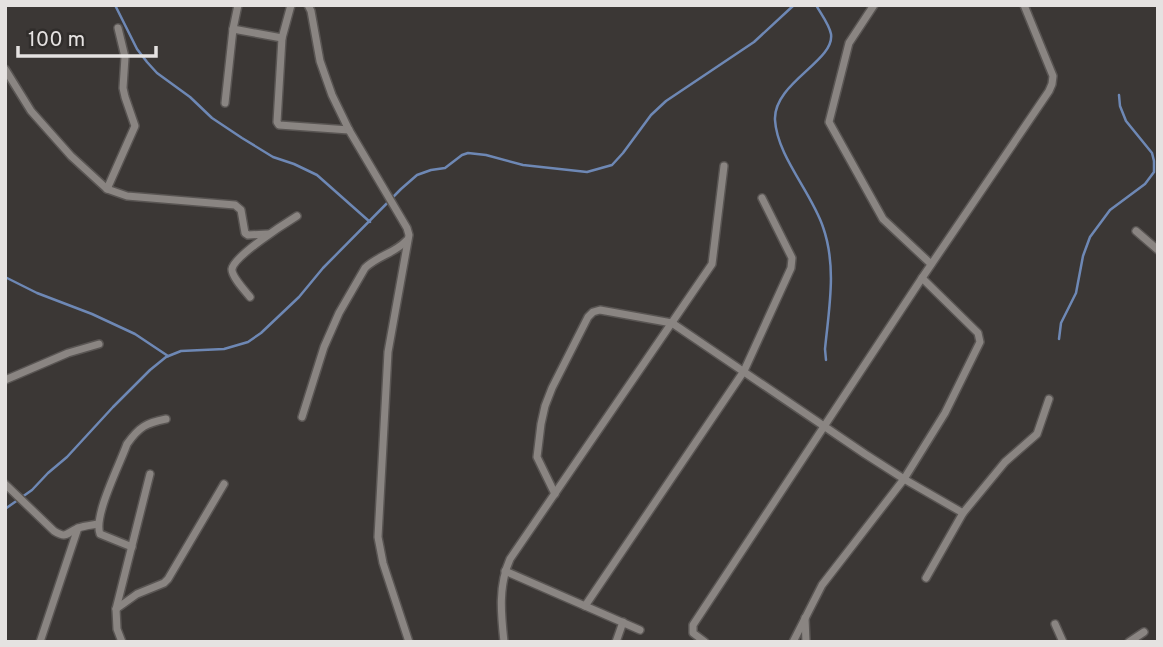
<svg xmlns="http://www.w3.org/2000/svg" width="1163" height="647" font-family="Overpass,sans-serif">
  <style>
    .lines { fill: none; stroke-linecap: round; stroke-linejoin: round }
    .stream { stroke: #6e88b5; stroke-width: 2.5 }
    .street-casing { stroke: #595553; stroke-width: 10 }
    .street { stroke: #8a8582; stroke-width: 7 }
  </style>
  <rect width="100%" height="100%" fill="#3b3735"/>
  <g class="lines">
    <g class="stream">
      <polyline points="115,5 137,49 147,62 157,73 190,97 212,118 242,138 273,157 294,164 317,175 370,222"/>
      <path d="M 816,5 C 821,14 829,24 831,34 C 835,61 773,83 775,120 C 777,156 812,193 823,227 C 837,267 829,308 825,349 L 826,360"/>
      <polyline points="5,277 37,293 92,314 135,334 168,356"/>
      <polyline points="1059,339 1061,323 1076,293 1083,256 1090,237 1110,210 1145,184 1154,172 1154,161 1152,153 1126,121 1120,106 1119,95"/>
      <polyline points="5,509 32,490 48,473 67,457 113,407 150,370 166,357 181,351 224,349 248,342 261,333 299,297 323,268 401,189 417,175 431,170 445,168 462,155 468,153 486,155 523,165 587,172 612,165 623,153 651,115 666,101 754,42 794,5"/>
    </g>
    <defs>
      <g id="street">
        <polyline points="291,5 282,38 277,122 279,125 349,130"/>
        <polyline points="308,5 311,11 320,61 332,95 349,130 407,228 409,235 388,352 378,537 383,563 409,642"/>
        <polyline points="874,5 849,43 829,122 883,219 931,264"/>
        <polyline points="233,29 282,38"/>
        <polyline points="5,69 31,111 71,156 107,189 127,196 235,205 241,210 245,233 248,235 268,234"/>
        <polyline points="225,103 233,29 238,5"/>
        <polyline points="107,189 135,126 125,97 123,88 125,57 118,28"/>
        <polyline points="1136,231 1158,250"/>
        <path d="M 250,297 C 246,292 231,276 232,269 C 234,256 284,224 297,216"/>
        <polyline points="5,380 68,353 99,344"/>
        <path d="M 302,417 L 324,347 L 339,313 L 365,268 C 377,256 395,253 406,241"/>
        <path d="M 5,484 L 54,531 C 67,539 66,533 78,528 C 83,526 92,525 98,524"/>
        <polyline points="555,494 537,457 541,424 545,406 552,388 588,317 593,312 600,310 672,323 865,454 904,479 963,513"/>
        <path d="M 132,547 L 100,534 C 93,516 120,464 127,444 C 139,427 146,423 166,419"/>
        <polyline points="505,571 640,630"/>
        <polyline points="926,578 963,513 1005,462 1037,434 1049,399"/>
        <polyline points="585,606 744,371 791,268 792,258 762,198"/>
        <polyline points="116,609 137,594 164,583 168,579 224,484"/>
        <polyline points="805,618 806,642"/>
        <polyline points="1055,624 1063,642"/>
        <polyline points="40,642 78,528"/>
        <polyline points="122,642 117,629 116,609 150,474"/>
        <path d="M 504,642 C 501,614 498,586 510,559 L 712,264 L 724,166"/>
        <polyline points="616,642 623,622"/>
        <polyline points="705,642 693,633 693,625 922,278 1049,91 1052,84 1053,76 1024,5"/>
        <polyline points="793,642 822,585 904,479 945,413 980,342 978,333 922,278"/>
        <polyline points="1129,642 1144,632"/>
      </g>
    </defs>
    <use href="#street" class="street-casing"/>
    <use href="#street" class="street"/>
  </g>
  <rect width="1163" height="647" fill="none" stroke="#e5e2e1" stroke-width="14"/>
  <path d="M18 46v10h138v-10" fill="none" stroke="#e5e2e1" stroke-width="3.5"/>
  <text x="28" y="46" font-size="21" fill="#e5e2e1" stroke="#302d2b" stroke-width="5" paint-order="stroke">100 m</text>
</svg>
